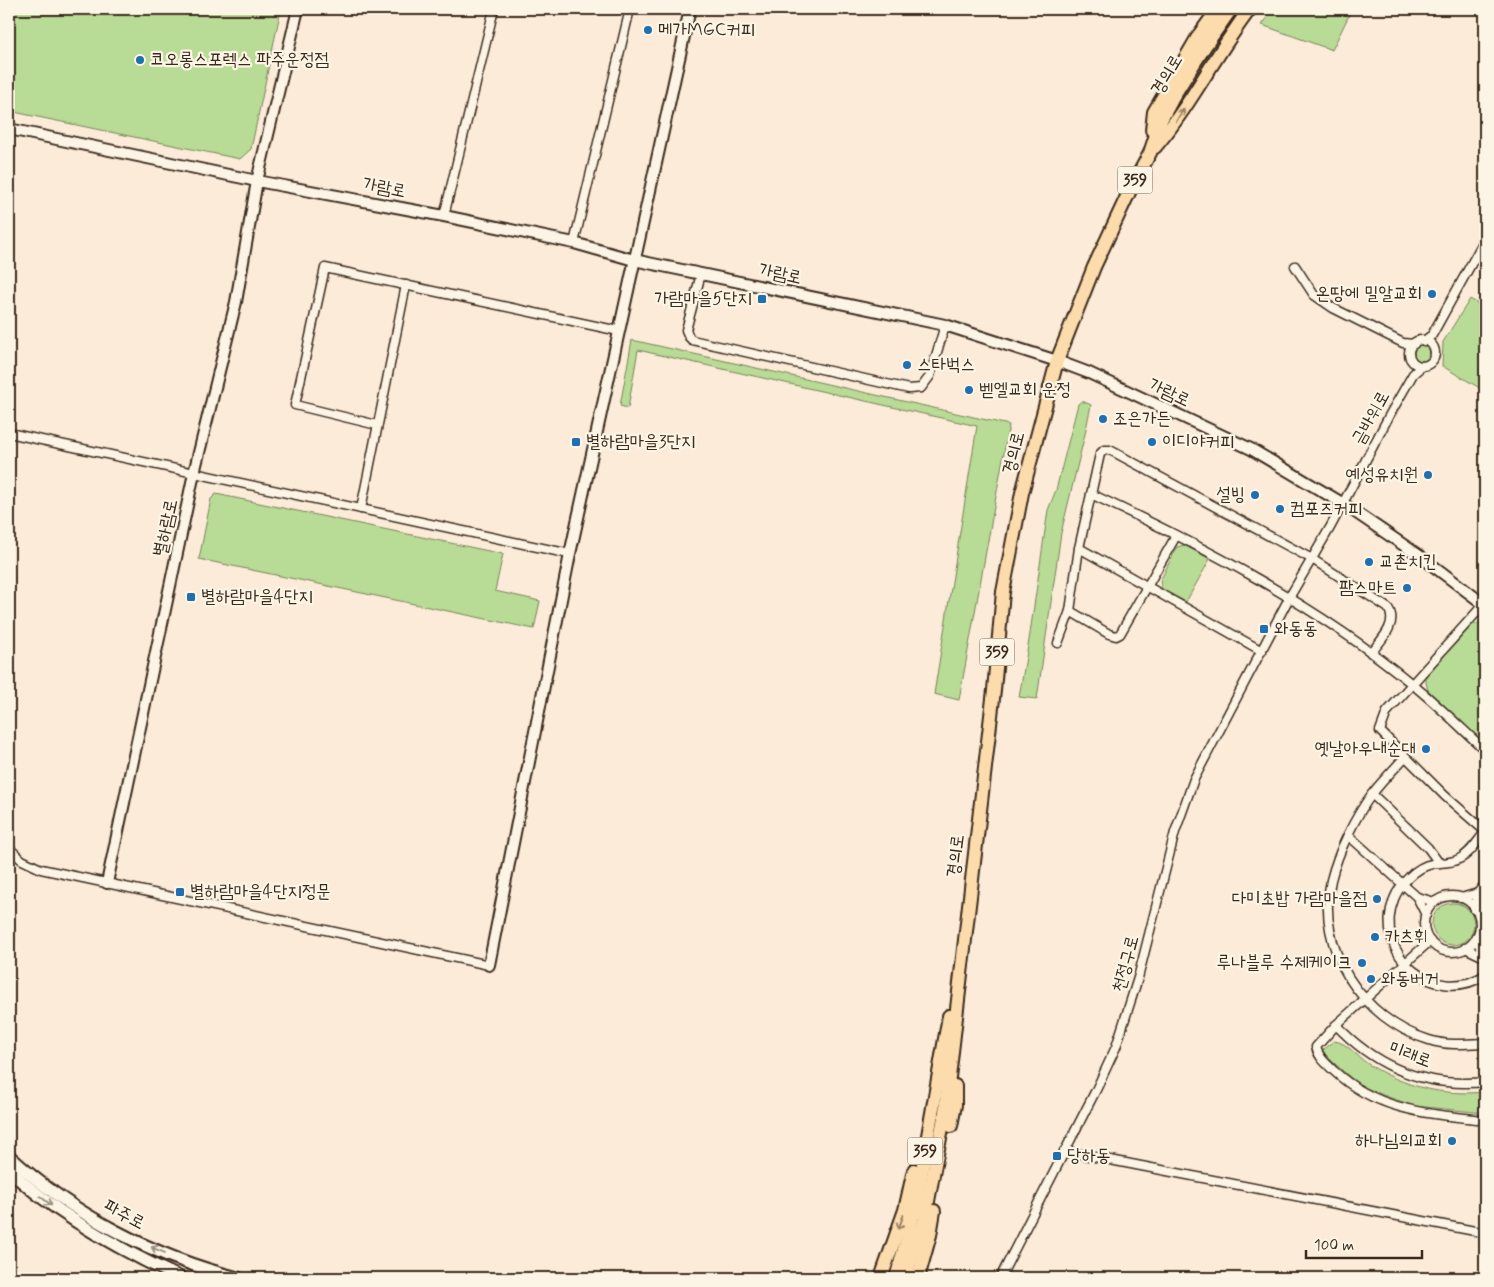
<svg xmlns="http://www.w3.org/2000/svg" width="1494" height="1287" font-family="Mynerve,'Poor Story',sans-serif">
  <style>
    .green { fill: #b8db96; stroke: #7a825a }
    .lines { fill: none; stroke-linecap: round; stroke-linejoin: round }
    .minor-casing { stroke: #3b2a1e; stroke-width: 11 }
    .tertiary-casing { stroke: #3b2a1e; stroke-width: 14 }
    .secondary-casing { stroke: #3b2a1e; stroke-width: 15 }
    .primary-casing { stroke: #3b2a1e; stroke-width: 16 }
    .minor { stroke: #fcf5e5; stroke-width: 8 }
    .tertiary { stroke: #fcf5e5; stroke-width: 10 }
    .secondary { stroke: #fcf5e5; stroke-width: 11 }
    .primary { stroke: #fcdcac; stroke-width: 12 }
    .oneway { stroke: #9c8365 }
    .oneway2 { stroke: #9c9082 }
    .poi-dot { fill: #1f6fb2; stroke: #fcf5e5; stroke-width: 2 }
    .labels { text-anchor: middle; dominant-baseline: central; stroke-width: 4.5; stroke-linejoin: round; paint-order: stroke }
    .shield { fill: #fcf5e5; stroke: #75675a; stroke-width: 1 }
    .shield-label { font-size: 16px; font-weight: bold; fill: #3b2a1e }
    .poi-label { font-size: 18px; fill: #3b2a1e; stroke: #fcf5e5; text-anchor: start }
    .street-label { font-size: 18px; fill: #3b2a1e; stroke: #fcf5e5 }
  </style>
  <rect width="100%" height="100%" fill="#fbebd8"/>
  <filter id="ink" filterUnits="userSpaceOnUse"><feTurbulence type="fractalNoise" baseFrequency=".02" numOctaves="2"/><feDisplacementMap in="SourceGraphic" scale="10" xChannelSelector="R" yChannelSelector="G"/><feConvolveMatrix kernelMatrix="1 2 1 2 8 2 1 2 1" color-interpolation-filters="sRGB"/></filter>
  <g filter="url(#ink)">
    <g class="green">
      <polygon points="9,9 281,9 251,149 240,159 9,111"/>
      <polygon points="1274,9 1352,9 1332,50 1262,25"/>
      <polygon points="1470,299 1485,308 1485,391 1442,366 1443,342"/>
      <polygon points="632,340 1009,425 959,700 934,694 977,426 638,350 628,408 620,406"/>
      <circle cx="1422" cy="353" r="8"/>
      <polygon points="1082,401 1091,405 1085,434 1061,533 1037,699 1019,697 1029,640 1048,510 1056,490 1078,404"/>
      <polygon points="216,494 503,554 495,591 540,601 534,629 199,559 211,499"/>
      <polygon points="1184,545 1210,559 1186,602 1162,590 1160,581 1177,547"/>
      <polygon points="1480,623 1485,625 1485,744 1428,690 1426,683 1426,676 1472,625"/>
      <circle cx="1453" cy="924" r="21"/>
      <path d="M 1334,1041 C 1347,1042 1356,1056 1368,1064 C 1405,1087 1441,1096 1485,1092 L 1485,1113 L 1415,1106 L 1388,1097 L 1359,1085 L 1326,1056 L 1323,1050 Z"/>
    </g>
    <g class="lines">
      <defs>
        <g id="minor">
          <polyline points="444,216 494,9"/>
          <polyline points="574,243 630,9"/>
          <polyline points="1295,266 1314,295 1333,308 1403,343 1414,344"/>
          <polyline points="701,274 686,330 689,337 692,340 909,389 921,388 930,376 945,325"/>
          <circle cx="1422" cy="353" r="13"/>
          <polyline points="1424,341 1432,335 1485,239"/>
          <polyline points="377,425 295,405 325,268 619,331"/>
          <polyline points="9,433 570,554"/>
          <path d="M 1091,494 C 1203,546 1316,605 1412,684 C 1438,705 1461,728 1485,750"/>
          <polyline points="361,509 406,285"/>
          <polyline points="1079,548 1262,651"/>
          <polyline points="1484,604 1387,712 1380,731 1445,796 1485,831"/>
          <polyline points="1070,611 1109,634 1116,636 1120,634 1176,536"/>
          <path d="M 1058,643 L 1070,611 L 1079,548 L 1100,454 L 1104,450 L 1110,450 L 1312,559 L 1388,608 C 1399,624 1380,641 1371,653"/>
          <path d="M 1405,757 C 1394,769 1382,781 1372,794 C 1355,817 1338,852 1331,880 C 1315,949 1363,1020 1429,1040 C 1447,1046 1467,1044 1485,1043"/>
          <polyline points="1372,794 1428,848 1439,863"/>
          <path d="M 1485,832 C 1477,842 1470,854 1459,859 C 1450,864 1441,862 1432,864 C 1416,867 1400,884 1394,899 C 1372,955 1435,1007 1485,975"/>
          <polyline points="1349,836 1417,897"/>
          <polyline points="9,848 22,860 41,869 489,965"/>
          <polyline points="1478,893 1485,884"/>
          <circle cx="1452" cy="924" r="28"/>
          <polyline points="1461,898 1478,893 1475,910"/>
          <polyline points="1426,915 1417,897 1435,902"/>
          <path d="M 1430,941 L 1336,1025 L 1316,1047 C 1318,1057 1327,1064 1334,1071 C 1377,1111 1429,1114 1485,1120"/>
          <polyline points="1465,948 1484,957 1476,937"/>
          <path d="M 1336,1025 C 1377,1068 1426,1088 1485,1082"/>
          <polyline points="1064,1151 1485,1233"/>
          <polyline points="1000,1278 1096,1090 1116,1047 1138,978 1175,832 1194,779 1289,598 1331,526 1389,416 1413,374 1422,366"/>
        </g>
        <g id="tertiary">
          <polyline points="9,129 257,181 444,216 574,243 634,260 945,325 1057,361 1089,373 1251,449 1342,503 1424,559 1485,605"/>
          <polyline points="107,883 194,473 236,302 257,181 298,9"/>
          <polyline points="489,965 570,554 690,9"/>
        </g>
        <g id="secondary">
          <path d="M 9,1156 C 73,1215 154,1257 238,1278"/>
          <path d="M 9,1170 C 58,1216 120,1250 181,1278"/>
        </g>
        <g id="primary">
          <polyline points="1152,130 1154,112 1199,35 1218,9"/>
          <path d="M 1155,147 C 1191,105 1216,53 1250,9"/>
          <polyline points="951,1126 955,1105 955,1086"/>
          <polyline points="881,1278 905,1210 914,1170"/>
          <polyline points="896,1278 915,1210 949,1016"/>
          <polyline points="905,1278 924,1222 945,1112 994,690 1003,592 1022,493 1057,361 1094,267 1131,188 1150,153 1161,120 1176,92 1205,46 1231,9"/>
          <polyline points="918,1278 930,1235 934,1211"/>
        </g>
      </defs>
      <use href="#minor" class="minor-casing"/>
      <use href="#tertiary" class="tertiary-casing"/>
      <use href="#secondary" class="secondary-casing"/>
      <use href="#primary" class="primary-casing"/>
      <use href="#minor" class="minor"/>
      <use href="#tertiary" class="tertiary"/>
      <use href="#secondary" class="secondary"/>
      <use href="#primary" class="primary"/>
    </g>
    <defs><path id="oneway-shaft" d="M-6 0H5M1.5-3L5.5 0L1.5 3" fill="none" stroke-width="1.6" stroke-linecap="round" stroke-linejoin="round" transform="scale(1.25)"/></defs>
    <g class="oneway">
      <use href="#oneway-shaft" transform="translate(1180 115) rotate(-59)"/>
      <use href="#oneway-shaft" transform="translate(901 1222) rotate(109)"/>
    </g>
    <g class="oneway2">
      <use href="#oneway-shaft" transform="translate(46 1201) rotate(39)"/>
      <use href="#oneway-shaft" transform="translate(158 1250) rotate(-157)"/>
    </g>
  </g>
  <g class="poi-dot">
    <circle cx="648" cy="30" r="5"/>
    <circle cx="140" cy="60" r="5"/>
    <circle cx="1432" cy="294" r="5"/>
    <rect x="757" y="294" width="10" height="10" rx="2.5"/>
    <circle cx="907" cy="365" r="5"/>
    <circle cx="969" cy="390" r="5"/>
    <circle cx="1103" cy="419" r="5"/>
    <rect x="571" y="437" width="10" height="10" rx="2.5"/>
    <circle cx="1152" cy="442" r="5"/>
    <circle cx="1428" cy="475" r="5"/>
    <circle cx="1255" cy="495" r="5"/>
    <circle cx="1280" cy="509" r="5"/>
    <circle cx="1369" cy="562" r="5"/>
    <circle cx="1407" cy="588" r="5"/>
    <rect x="186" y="592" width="10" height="10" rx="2.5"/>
    <rect x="1259" y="624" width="10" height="10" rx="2.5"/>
    <circle cx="1426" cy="749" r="5"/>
    <rect x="175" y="887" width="10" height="10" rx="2.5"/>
    <circle cx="1377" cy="899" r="5"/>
    <circle cx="1375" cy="937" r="5"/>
    <circle cx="1362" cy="963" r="5"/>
    <circle cx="1371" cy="979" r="5"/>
    <circle cx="1452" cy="1141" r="5"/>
    <rect x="1052" y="1151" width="10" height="10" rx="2.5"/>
  </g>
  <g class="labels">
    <g class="shield">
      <rect x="1117.5" y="166.5" width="35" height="27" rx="4"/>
      <rect x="979.5" y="638.5" width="35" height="27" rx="4"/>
      <rect x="907.5" y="1137.5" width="35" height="27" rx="4"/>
    </g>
    <g class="shield-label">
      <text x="1135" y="180">359</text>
      <text x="997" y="652">359</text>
      <text x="925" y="1151">359</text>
    </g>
    <g class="poi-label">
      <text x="658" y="30">메가MGC커피</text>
      <text x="150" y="60">코오롱스포렉스 파주운정점</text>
      <text x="1422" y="294" text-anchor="end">온땅에 밀알교회</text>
      <text x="752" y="299" text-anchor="end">가람마을5단지</text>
      <text x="917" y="365">스타벅스</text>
      <text x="979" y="390">벧엘교회 운정</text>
      <text x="1113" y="419">조은가든</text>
      <text x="586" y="442">별하람마을3단지</text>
      <text x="1162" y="442">이디야커피</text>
      <text x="1418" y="475" text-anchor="end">예성유치원</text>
      <text x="1245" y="495" text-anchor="end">설빙</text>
      <text x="1290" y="509">컴포즈커피</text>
      <text x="1379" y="562">교촌치킨</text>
      <text x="1397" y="588" text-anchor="end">팜스마트</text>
      <text x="201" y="597">별하람마을4단지</text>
      <text x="1274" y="629">와동동</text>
      <text x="1416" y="749" text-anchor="end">옛날아우내순대</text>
      <text x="190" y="892">별하람마을4단지정문</text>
      <text x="1367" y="899" text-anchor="end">다미초밥 가람마을점</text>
      <text x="1385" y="937">카츠휘</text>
      <text x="1352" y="963" text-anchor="end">루나블루 수제케이크</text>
      <text x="1381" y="979">와동버거</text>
      <text x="1442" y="1141" text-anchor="end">하나님의교회</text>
      <text x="1067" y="1156">당하동</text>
    </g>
    <g class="street-label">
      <text transform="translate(1167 75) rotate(-59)">경의로</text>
      <text transform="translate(384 188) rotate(11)">가람로</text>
      <text transform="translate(780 274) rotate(12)">가람로</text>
      <text transform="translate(1169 393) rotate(25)">가람로</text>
      <text transform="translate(1371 418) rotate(-61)">금바위로</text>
      <text transform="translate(1014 453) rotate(-76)">경의로</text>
      <text transform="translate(166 528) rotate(-78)">별하람로</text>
      <text transform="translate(956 856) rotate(-83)">경의로</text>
      <text transform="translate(1126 964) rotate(-75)">천정구로</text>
      <text transform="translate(1410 1055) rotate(20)">미래로</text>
      <text transform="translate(124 1215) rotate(27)">파주로</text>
    </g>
  </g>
  <rect width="1494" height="1287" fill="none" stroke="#fcf5e5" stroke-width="30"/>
  <rect x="15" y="15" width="1464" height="1257" fill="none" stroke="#3b2a1e" stroke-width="2" filter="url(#ink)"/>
  <path d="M1306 1250v8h116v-8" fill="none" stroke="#3b2a1e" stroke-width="2.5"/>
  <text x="1314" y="1250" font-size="15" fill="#3b2a1e" stroke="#fcf5e5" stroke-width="4" paint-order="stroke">100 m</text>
</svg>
